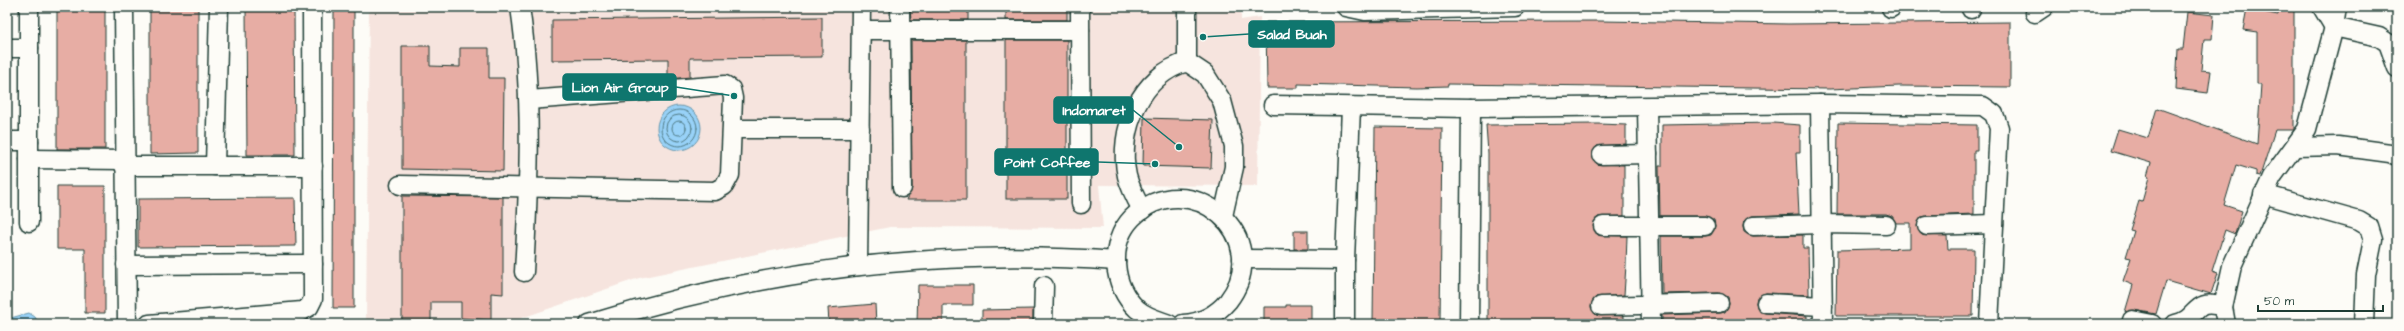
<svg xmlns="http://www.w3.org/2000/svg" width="2404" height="331" font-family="'Architects Daughter',sans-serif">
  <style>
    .built { fill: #f6e4de }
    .water { fill: #98d2f8; stroke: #6896aa }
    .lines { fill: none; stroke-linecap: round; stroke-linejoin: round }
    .shore { stroke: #4f7982; stroke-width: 1 }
    .building { fill: #e7ada4; stroke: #1f3d34 }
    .minor-casing { stroke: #1f3d34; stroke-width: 21 }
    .minor { stroke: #fdfcf7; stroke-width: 18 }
    .leader { fill: none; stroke: #0f766e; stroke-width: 1.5 }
    .callout-dot { fill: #0f766e; stroke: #fdfcf7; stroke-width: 1.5 }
    .callout { fill: #0f766e; stroke: #0f766e; stroke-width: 1.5 }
    .callout-label { font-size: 14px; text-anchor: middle; font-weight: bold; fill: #fff }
  </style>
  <rect width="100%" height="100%" fill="#fdfcf7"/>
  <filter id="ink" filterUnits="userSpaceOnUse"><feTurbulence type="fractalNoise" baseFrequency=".025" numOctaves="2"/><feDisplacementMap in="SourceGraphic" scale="8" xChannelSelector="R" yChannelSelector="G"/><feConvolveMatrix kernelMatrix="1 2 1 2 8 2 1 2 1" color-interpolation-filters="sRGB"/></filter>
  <g filter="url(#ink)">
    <polygon class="built" points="369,7 1241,7 1241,20 1260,17 1258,186 1099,185 1103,228 890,227 639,278 504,324 366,324"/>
    <g class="water">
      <circle cx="679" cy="128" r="22"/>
      <polygon points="29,313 35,317 39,324 7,324 7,319"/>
    </g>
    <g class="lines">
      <g class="shore">
        <circle cx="679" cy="128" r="18"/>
        <circle cx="679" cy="128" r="13"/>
        <circle cx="679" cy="128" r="7"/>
      </g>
    </g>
    <g class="building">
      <rect x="57" y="7" width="48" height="142"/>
      <polygon points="150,7 198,7 198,153 150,154"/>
      <polygon points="246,7 294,7 295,155 247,155"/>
      <polygon points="334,7 354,7 354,308 333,308"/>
      <polygon points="910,7 968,7 968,20 911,20"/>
      <rect x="1006" y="7" width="61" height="13"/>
      <polygon points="2279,7 2294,7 2294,130 2275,130 2260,176 2256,175 2256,171 2236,165 2224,205 2242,211 2235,234 2225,230 2212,271 2218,273 2211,294 2166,281 2156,314 2134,310 2125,312 2133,285 2123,281 2131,258 2126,257 2134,231 2130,230 2139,201 2142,202 2149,177 2147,176 2151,163 2111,151 2118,129 2148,138 2157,108 2257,144 2261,84 2257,84 2257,32 2243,30 2247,9 2278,15"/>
      <polygon points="2187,12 2214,15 2212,39 2204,39 2201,70 2211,71 2208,93 2176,89 2178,49 2183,49"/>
      <polygon points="822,17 822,57 690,58 690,77 668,79 668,59 552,60 552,20"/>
      <polygon points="1600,21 1788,24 2010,22 2010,87 1899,86 1830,89 1448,84 1448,86 1417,87 1298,84 1298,88 1267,88 1266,22"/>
      <polygon points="911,40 966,40 966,200 906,200 912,188"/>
      <rect x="1006" y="40" width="61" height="159"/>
      <polygon points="402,46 430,46 430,66 460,67 460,48 489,48 489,78 504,78 503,171 402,169"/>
      <polygon points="1144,118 1213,120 1211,168 1143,166"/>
      <polygon points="1773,123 1800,125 1800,153 1796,153 1799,214 1752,216 1744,221 1743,227 1744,232 1753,236 1803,235 1803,248 1808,248 1809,295 1766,293 1757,297 1756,303 1760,312 1765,313 1807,316 1807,324 1662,324 1662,315 1720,313 1725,312 1729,303 1728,297 1719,293 1662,294 1661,236 1705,236 1711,235 1715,226 1714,220 1705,216 1660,216 1659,166 1662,166 1662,125"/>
      <polygon points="1838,123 1977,125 1977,151 1974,151 1974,214 1926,216 1921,217 1917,226 1922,235 1947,236 1948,249 1974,249 1973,316 1836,316 1837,250 1910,248 1910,223 1896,223 1892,216 1886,214 1837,214"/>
      <polygon points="1598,124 1626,125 1626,144 1597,146 1592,155 1597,164 1624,165 1624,216 1598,217 1593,226 1598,235 1627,236 1626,265 1624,295 1596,297 1591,307 1596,315 1624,316 1624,324 1488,324 1488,153 1486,125"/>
      <polygon points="1375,127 1442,128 1440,324 1373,324"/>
      <polygon points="57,186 105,186 105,313 85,313 85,249 57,249"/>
      <polygon points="402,196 503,197 503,294 491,293 491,320 461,318 461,302 431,302 431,321 402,321"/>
      <polygon points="295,198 296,246 138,247 138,199"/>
      <rect x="1294" y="231" width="14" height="18"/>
      <polygon points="918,285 973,285 973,305 943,305 943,324 917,324"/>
      <polygon points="875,304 876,324 829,324 828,308"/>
      <polygon points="1286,305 1311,305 1311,324 1264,324 1264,307 1286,307"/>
      <polygon points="1033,309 1033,324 982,324 982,310"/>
    </g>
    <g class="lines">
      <defs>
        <g id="minor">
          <polyline points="29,7 29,222"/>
          <polyline points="124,7 127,324"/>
          <path d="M 520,7 C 533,95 529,183 524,272"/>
          <polyline points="900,7 902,188"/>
          <polyline points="1080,7 1081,204"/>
          <polyline points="1187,7 1187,62"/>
          <polyline points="1346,7 1365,11 1515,7"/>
          <polyline points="1971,7 1971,9"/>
          <polyline points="2322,7 2334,27 2379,37 2388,43 2397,68"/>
          <polyline points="1891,8 1891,7"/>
          <polyline points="2035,13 2044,7"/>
          <polyline points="861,30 1080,30"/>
          <polyline points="7,48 29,48"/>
          <polyline points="1820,104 1823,324"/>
          <polyline points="1273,105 1471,108 1820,104 1983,106 1994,114 1999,128 1989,324"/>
          <polyline points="1647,107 1651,324"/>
          <polyline points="733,129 860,129"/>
          <polyline points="7,141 29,141"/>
          <polyline points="2295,147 2338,146 2390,153 2397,156"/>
          <polyline points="1602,155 1648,154"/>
          <polyline points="29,159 124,160"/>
          <polyline points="124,166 313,166"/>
          <polyline points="215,166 219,7"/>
          <polyline points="400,185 715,191 724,186 730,175 733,98 731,89 725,85 529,100"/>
          <polyline points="2263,194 2359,221 2369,227 2373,240 2366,275 2364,324"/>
          <path d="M 1142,210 C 1136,199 1130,188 1127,176 C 1117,130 1141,75 1187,62 L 1205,74 L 1222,101 L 1234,146 L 1234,167 L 1223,216"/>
          <polyline points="1603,226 1705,226"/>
          <polyline points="1753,226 1821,224 1886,225"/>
          <polyline points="1927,226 1994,224"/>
          <polyline points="1242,259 1345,260"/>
          <polyline points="126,265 313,264"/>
          <polyline points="858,266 861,7"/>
          <polyline points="1766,303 1823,306"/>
          <polyline points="1601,306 1719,303"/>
          <polyline points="2132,320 2152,324"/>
          <polyline points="149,324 302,311 309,307 313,299 312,7"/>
          <path d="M 589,324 C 760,270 937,248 1116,261"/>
          <polyline points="1043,324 1044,286"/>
          <path d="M 1169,324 C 1158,320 1146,317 1137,309 C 1112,286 1108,243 1132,218 C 1189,161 1277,238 1228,301 C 1217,314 1201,323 1183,324"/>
          <polyline points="1345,324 1345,260 1351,107"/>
          <polyline points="1469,324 1471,108"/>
          <path d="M 2175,324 C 2200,319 2192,297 2223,307"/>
          <polyline points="2226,324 2223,307 2232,266 2272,177 2307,129 2334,27 2337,7"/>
        </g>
      </defs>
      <use href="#minor" class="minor-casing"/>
      <use href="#minor" class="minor"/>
    </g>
  </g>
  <path class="leader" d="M1203 37L1249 34M734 96L676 87M1179 147L1133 110M1155 164L1098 162"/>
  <g class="callout-dot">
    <circle cx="1203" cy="37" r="4"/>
    <circle cx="734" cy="96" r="4"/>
    <circle cx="1179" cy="147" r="4"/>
    <circle cx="1155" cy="164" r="4"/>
  </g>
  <g class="callout">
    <rect x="1249" y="21" width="85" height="26" rx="4"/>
    <rect x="563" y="74" width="113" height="26" rx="4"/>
    <rect x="1054" y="97" width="79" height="26" rx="4"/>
    <rect x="995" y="149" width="103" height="26" rx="4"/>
  </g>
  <g class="callout-label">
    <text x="1292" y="39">Salad Buah</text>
    <text x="620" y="92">Lion Air Group</text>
    <text x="1094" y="115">Indomaret</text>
    <text x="1047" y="167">Point Coffee</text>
  </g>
  <rect width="2404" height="331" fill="none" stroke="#fdfcf7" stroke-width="24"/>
  <rect x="12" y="12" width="2380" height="307" fill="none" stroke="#1f3d34" stroke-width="1.5" filter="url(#ink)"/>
  <path d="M2258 305v6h125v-6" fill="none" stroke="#1f3d34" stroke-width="2"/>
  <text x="2264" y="305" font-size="12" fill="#1f3d34" stroke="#fdfcf7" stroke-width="3" paint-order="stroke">50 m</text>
</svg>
